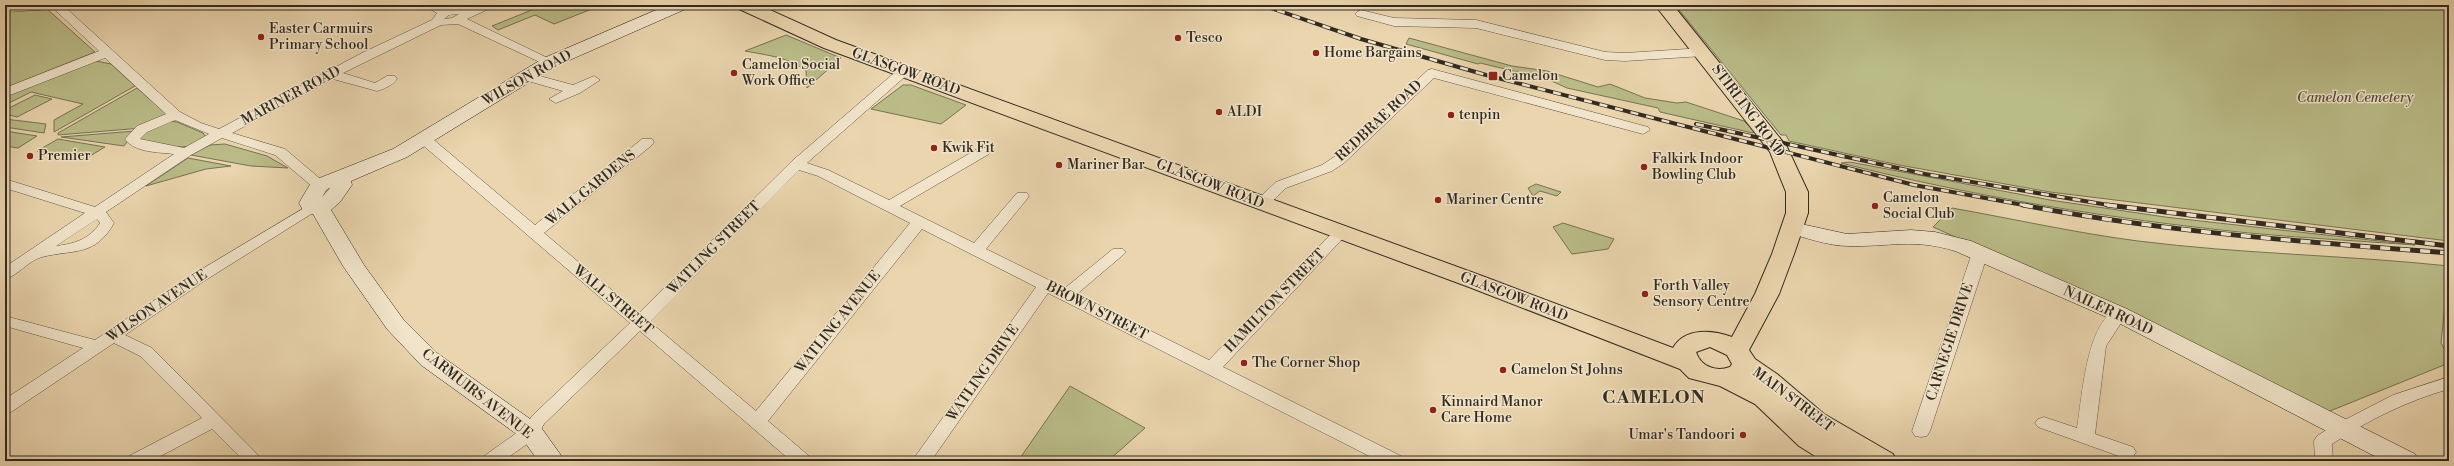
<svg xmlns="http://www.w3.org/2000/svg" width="2454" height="466" font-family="'Libre Bodoni',serif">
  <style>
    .green { fill: #babc88; stroke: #767354 }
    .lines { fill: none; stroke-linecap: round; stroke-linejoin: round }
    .street-casing { stroke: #605544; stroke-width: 1 }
    .secondary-casing { stroke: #322a20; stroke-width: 1 }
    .primary-casing { stroke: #322a20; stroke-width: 2 }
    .street { fill: #f1e4ca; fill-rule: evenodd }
    .secondary { fill: #f1e4ca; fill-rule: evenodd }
    .primary { fill: #ead5ae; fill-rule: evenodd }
    .rail-far1-casing { stroke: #322a20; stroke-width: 4 }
    .rail-casing { stroke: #322a20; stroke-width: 5 }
    .rail-far1 { stroke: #f1e4ca; stroke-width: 2.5; stroke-dasharray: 8; stroke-linecap: butt }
    .rail { stroke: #f1e4ca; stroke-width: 3.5; stroke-dasharray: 10; stroke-linecap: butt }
    .poi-dot { fill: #8f2418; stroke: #f1e4ca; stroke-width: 1.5 }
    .labels { text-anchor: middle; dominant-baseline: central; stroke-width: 3; stroke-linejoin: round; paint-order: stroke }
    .poi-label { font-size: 14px; fill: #322a20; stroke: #f1e4ca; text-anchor: start }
    .street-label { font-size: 14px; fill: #322a20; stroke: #f1e4ca }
    .park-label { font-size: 14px; font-style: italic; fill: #544e3a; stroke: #f1e4ca }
    .district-label { font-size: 18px; font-weight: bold; letter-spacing: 1px; fill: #322a20; stroke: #f1e4ca }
  </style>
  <rect width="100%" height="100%" fill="#ead5ae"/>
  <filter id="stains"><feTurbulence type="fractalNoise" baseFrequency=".005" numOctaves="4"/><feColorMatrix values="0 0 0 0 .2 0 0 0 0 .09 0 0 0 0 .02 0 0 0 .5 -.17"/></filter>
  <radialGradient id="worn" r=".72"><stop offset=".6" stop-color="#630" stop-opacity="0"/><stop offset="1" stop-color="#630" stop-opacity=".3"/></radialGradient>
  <g class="green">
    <polygon points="544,5 602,5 554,24 535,15 498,30 492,26"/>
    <polygon points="1675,5 2449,5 2449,241 2050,192 1899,165 1789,141 1786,135 1781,135"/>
    <polygon points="46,8 95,52 5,88 5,10"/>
    <path d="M 786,35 L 841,58 L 807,88 L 806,71 C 789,57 766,55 745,51 Z"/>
    <polygon points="1409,38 1512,66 1547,71 1598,87 1610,84 1645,98 1677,103 1686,102 1744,121 1754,131 1753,133 1660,112 1658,108 1567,88 1547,79 1480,63 1478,64 1406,44"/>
    <polygon points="96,61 111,64 135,86 54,132 54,120 83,104 31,92 5,105 5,96"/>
    <polygon points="903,85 911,85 966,105 941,124 871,109"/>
    <polygon points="137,88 169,116 142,128 58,135 58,133"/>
    <polygon points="35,95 52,99 17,117 5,114 5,110"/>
    <polygon points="5,119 46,124 44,133 5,127"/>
    <path d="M 169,121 L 177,122 L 203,133 L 205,136 C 190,156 158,143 138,139 L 142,133 Z"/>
    <polygon points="5,131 37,136 18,148 5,146"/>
    <polygon points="135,131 124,146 61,137"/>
    <polygon points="58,139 105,147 85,159 37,151"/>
    <polygon points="225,144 267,156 288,168 251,166 191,155 210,145"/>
    <polygon points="188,158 231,166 206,169 146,186"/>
    <path d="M 1850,162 L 2050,200 L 2165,217 L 2415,245 C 2359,241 2304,238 2249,233 C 2112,219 1975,197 1841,163 Z"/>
    <polygon points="1536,184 1561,192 1557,196 1540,191 1533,196 1528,188"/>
    <path d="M 1952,208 C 2014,219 2076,233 2138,241 C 2241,254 2345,255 2449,266 L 2441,343 L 2449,357 L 2449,363 L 2330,411 L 2313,407 L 2123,312 L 1933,227 Z"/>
    <polygon points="1563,223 1614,239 1608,249 1572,254 1553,227"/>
    <polygon points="1070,386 1145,428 1108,461 1018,461"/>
  </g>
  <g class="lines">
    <defs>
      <g id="street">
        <path d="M 5,5 L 69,5 L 66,8 L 180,112 L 201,123 L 219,129 L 362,53 L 432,20 L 437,13 L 423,5 C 432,5 438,7 446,8 C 455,10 460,6 469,10 L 481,5 L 497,5 L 467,19 L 556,62 L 550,66 L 546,65 L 458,24 L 441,25 L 343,73 L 375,83 L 387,76 L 395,76 L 397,79 C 393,85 384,89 377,91 L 333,79 L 232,133 L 285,149 L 324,182 L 326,185 L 324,188 L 314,188 L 275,155 L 222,138 L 191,155 L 106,212 L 114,223 C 95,257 74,249 42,257 C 29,260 19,275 5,279 L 5,267 L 85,213 L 5,188 L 5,179 L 95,207 L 174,154 C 158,152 135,153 125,139 L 137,126 L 166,114 L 105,58 L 5,97 L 5,88 L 99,51 L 54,9 L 5,12 ZM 459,14 L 452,18 L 444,19 L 449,15 ZM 175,120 L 209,134 L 184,148 L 140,139 L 147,132 ZM 97,219 L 100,223 C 90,239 74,244 56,246 Z"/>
        <polygon points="1361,10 1394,18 1476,20 1605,52 1625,53 1703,48 1709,52 1703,56 1625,61 1605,60 1476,28 1394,26 1357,16 1355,14 1357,12"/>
        <path d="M 904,67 L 908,68 L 910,71 L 908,74 L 807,163 L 828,170 L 889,200 L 979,148 L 989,148 L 991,151 L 989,154 L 900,206 L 974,243 L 1017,193 L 1027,193 L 1029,196 L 1027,199 L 986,249 L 1065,288 L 1113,249 L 1123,249 L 1126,252 L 1123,255 L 1077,294 L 1209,360 L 1335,230 L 1345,230 L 1348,233 L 1345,236 L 1223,367 L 1401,456 L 1404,461 L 1379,461 L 1048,293 L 931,461 L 912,461 L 1036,287 L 922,229 L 768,421 L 809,456 L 812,461 L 791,461 L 640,331 L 544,424 L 537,437 L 503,461 L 481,461 L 484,456 L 525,427 L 532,416 L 630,323 L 418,141 L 416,138 L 418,135 L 428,135 L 535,225 L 642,139 L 652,139 L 654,142 L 652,145 L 544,233 L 639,313 L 792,161 L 900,68 ZM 799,170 L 818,176 L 910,223 L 756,411 L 650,322 Z"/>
        <polygon points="1432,69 1648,127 1650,130 1643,134 1434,78 1344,163 1332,171 1286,188 1266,207 1256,207 1254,204 1256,201 1276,182 1322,165 1334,157 1428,70"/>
        <polygon points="525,72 573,85 594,76 600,80 580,93 556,103 549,99 563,91 521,79 519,76"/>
        <polygon points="311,204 318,208 316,211 204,281 125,335 152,348 264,461 244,461 212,429 151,461 126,461 129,456 202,418 140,356 114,343 11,412 5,414 5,399 83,348 5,326 5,316 95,340 192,275"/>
        <polygon points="1980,248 1988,253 1930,431 1927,436 1921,437 1915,436 1912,431 1972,253"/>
        <path d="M 2119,309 L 2125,310 L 2127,314 L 2106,346 L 2095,434 L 2133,447 L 2136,452 L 2133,457 L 2127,459 L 2038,427 L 2035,423 L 2038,419 L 2044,417 L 2077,428 C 2082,400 2086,318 2119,309 Z"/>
        <path d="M 2449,377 L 2449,389 C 2407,401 2368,420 2332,444 L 2333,461 L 2315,461 L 2314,441 L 2317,436 L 2331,427 L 2393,395 Z"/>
      </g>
      <g id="secondary">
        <path d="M 668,5 L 690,5 L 688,8 L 556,66 L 407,157 L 351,181 L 352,185 L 340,202 L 331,210 L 364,265 L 403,319 L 437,353 L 540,426 L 565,461 L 538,461 L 522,438 L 421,365 L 387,329 L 343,266 L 313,214 L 304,212 L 299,203 L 312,181 L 393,149 L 544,58 ZM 330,188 L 322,197 L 327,189 Z"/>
        <path d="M 1792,222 L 1847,234 L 1911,230 L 1935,232 L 1971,241 L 2127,309 L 2415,454 L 2419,461 L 2384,461 L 2111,319 L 1955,251 C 1913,238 1890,247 1848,246 C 1828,246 1804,237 1785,232 L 1782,228 L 1785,224 Z"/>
      </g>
      <path id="primary" d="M 736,5 L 759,5 L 836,40 L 1485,277 L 1673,348 C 1685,327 1713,330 1732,337 L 1755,294 L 1772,254 L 1786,213 L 1786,192 L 1770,152 L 1655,5 L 1673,5 L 1787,147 L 1808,192 L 1808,213 L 1794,254 L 1779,294 L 1749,350 L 1755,359 L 1777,374 L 1824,414 L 1893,454 L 1896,461 L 1862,461 L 1855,457 L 1857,461 L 1823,461 L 1799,446 L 1755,404 L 1720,386 L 1689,378 L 1680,369 L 1469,287 L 824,48 L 739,9 ZM 1710,347 L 1727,355 L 1732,364 L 1730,367 C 1716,372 1701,367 1696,352 Z"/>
    </defs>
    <use href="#street" class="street-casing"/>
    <use href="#secondary" class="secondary-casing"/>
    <use href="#primary" class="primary-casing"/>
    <use href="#street" class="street"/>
    <use href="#secondary" class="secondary"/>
    <use href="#primary" class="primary"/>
    <defs>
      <g id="rail-far1">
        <polyline points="1262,5 1361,39 1486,75 1914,185 2029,206"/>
        <polyline points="1696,124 1925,174 2114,206"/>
      </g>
      <g id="rail">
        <path d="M 2023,205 C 2164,232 2306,242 2449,253"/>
        <polyline points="2107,205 2449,246"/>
      </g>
    </defs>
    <use href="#rail-far1" class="rail-far1-casing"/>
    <use href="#rail" class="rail-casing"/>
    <use href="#rail-far1" class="rail-far1"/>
    <use href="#rail" class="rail"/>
  </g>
  <g class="poi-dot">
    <circle cx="261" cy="37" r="4"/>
    <circle cx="1178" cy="38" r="4"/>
    <circle cx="1316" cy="53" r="4"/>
    <circle cx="734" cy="73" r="4"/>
    <rect x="1488" y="71" width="10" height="10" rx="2"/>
    <circle cx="1219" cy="112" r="4"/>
    <circle cx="1451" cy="115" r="4"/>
    <circle cx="934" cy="148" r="4"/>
    <circle cx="30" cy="156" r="4"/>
    <circle cx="1059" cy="165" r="4"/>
    <circle cx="1644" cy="167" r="4"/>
    <circle cx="1438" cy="200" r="4"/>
    <circle cx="1875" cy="206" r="4"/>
    <circle cx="1645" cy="294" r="4"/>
    <circle cx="1244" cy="363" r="4"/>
    <circle cx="1503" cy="370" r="4"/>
    <circle cx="1433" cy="410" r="4"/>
    <circle cx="1743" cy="435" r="4"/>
  </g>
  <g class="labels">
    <g class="poi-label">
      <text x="269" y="29">Easter Carmuirs<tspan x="269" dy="16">Primary School</tspan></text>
      <text x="1186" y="38">Tesco</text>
      <text x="1324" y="53">Home Bargains</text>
      <text x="742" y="65">Camelon Social<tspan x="742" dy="16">Work Office</tspan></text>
      <text x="1502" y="76">Camelon</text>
      <text x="1227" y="112">ALDI</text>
      <text x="1459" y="115">tenpin</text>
      <text x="942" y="148">Kwik Fit</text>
      <text x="38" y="156">Premier</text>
      <text x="1652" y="159">Falkirk Indoor<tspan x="1652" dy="16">Bowling Club</tspan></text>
      <text x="1067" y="165">Mariner Bar</text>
      <text x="1883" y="198">Camelon<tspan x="1883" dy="16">Social Club</tspan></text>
      <text x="1446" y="200">Mariner Centre</text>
      <text x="1653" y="286">Forth Valley<tspan x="1653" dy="16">Sensory Centre</tspan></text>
      <text x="1252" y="363">The Corner Shop</text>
      <text x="1511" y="370">Camelon St Johns</text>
      <text x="1441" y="402">Kinnaird Manor<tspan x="1441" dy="16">Care Home</tspan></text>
      <text x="1735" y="435" text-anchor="end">Umar's Tandoori</text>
    </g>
    <g class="street-label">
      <text transform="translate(906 72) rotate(20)">GLASGOW ROAD</text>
      <text transform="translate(527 78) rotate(-29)">WILSON ROAD</text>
      <text transform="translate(291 96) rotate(-28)">MARINER ROAD</text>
      <text transform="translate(1748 111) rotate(53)">STIRLING ROAD</text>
      <text transform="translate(1379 121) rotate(-43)">REDBRAE ROAD</text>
      <text transform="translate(1210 184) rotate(21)">GLASGOW ROAD</text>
      <text transform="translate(591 188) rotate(-39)">WALL GARDENS</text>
      <text transform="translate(714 248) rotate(-45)">WATLING STREET</text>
      <text transform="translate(1514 297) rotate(21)">GLASGOW ROAD</text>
      <text transform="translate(613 300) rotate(40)">WALL STREET</text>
      <text transform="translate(1275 301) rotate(-46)">HAMILTON STREET</text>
      <text transform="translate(157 306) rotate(-34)">WILSON AVENUE</text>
      <text transform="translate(1097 311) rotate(27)">BROWN STREET</text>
      <text transform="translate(2108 311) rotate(25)">NAILER ROAD</text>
      <text transform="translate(838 322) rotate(-51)">WATLING AVENUE</text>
      <text transform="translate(1950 342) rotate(-72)">CARNEGIE DRIVE</text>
      <text transform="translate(983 373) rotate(-55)">WATLING DRIVE</text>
      <text transform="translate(477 394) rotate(38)">CARMUIRS AVENUE</text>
      <text transform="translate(1793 400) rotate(37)">MAIN STREET</text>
    </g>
    <g class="park-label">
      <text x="2355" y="98">Camelon Cemetery</text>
    </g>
    <g class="district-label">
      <text x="1654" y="397">CAMELON</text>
    </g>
  </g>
  <rect width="2454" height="466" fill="none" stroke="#ead5ae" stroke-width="20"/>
  <rect x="6" y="6" width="2442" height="454" fill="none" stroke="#322a20" stroke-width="2"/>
  <rect x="10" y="10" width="2434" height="446" fill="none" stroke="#322a20"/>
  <rect width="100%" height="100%" filter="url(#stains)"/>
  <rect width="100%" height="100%" fill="url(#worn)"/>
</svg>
